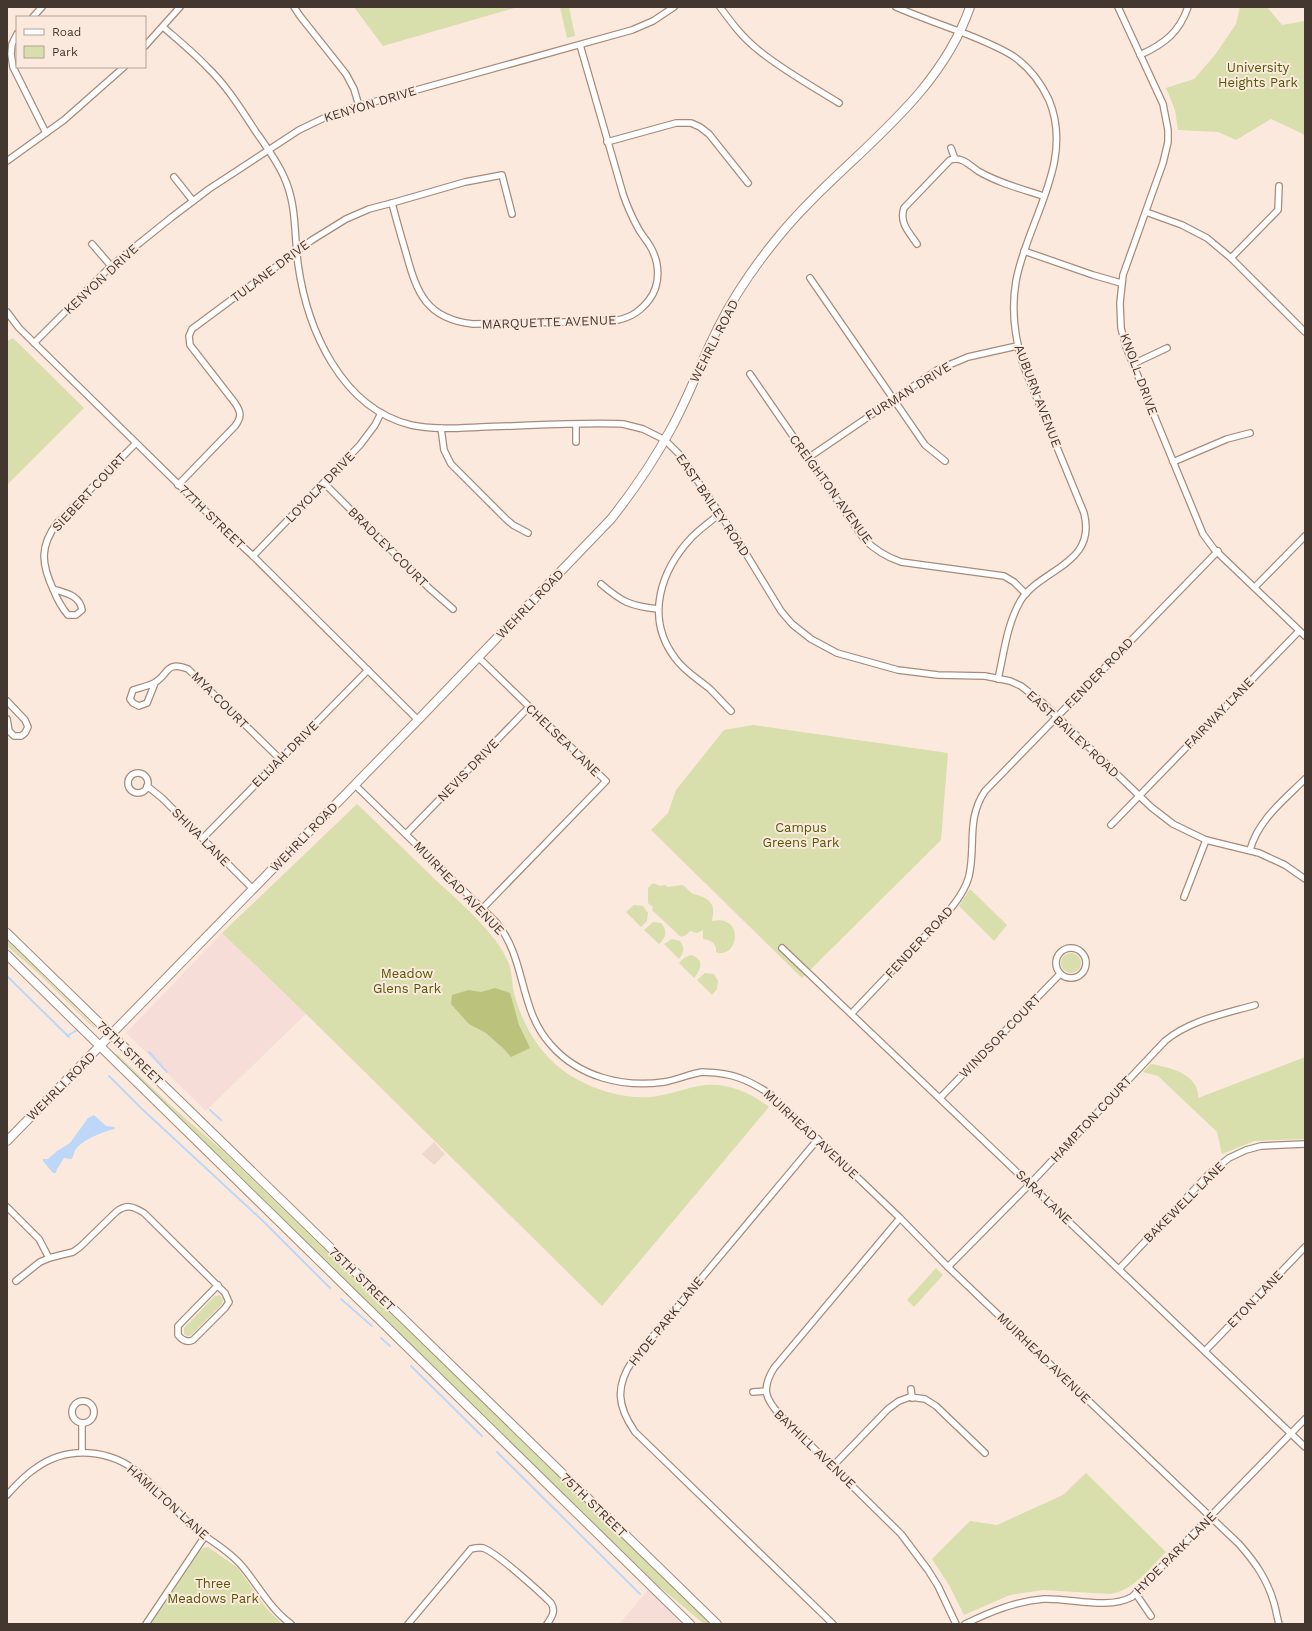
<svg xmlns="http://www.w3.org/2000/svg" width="1312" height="1631" font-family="'Work Sans',sans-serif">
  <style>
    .commercial { fill: #f7ddd8 }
    .industrial { fill: #eed8cb }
    .green { fill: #d8deac }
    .forest { fill: #bac27c }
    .water { fill: #bcd7f8 }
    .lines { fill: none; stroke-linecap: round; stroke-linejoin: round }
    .stream { stroke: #bcd7f8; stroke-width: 2 }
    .street-casing { stroke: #a78b79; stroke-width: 8 }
    .secondary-casing { stroke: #a78b79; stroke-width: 10 }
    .street { stroke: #fff; stroke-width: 5.5 }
    .secondary { stroke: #fff; stroke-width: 8 }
    .labels { text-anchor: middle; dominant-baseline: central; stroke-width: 4; stroke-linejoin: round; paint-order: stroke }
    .park-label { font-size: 13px; fill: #545905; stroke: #fce9de }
    .street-label { font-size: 13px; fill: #43372f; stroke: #fce9de }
  </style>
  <rect width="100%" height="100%" fill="#fce9de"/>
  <g class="commercial">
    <polygon points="222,933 306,1014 206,1111 126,1033"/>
    <polygon points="649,1589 682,1624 619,1624"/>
  </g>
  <polygon class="industrial" points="434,1142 445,1154 434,1165 422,1154"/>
  <g class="green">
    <polygon points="354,7 518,7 383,46"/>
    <polygon points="560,7 569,7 575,36 567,38"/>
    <polygon points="1240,7 1267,7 1282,25 1305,21 1305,136 1301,133 1271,119 1236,140 1218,132 1178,130 1175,110 1166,88 1194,79 1215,55 1236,24"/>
    <polygon points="13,338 84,408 7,485 7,341"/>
    <polygon points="753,725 948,753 941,840 802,978 651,830 668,813 676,790 724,730"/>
    <path d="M 357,804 C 385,831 412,857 440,884 C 458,900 476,916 491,935 C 498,943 505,954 509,964 C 512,973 512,984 514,993 C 523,1027 541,1057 571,1076 C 595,1090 623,1099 652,1097 C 668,1095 683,1089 699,1086 C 724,1081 750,1092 769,1107 L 602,1306 L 306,1014 L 222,933 Z"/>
    <path d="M 653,883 L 660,886 L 665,885 L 668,887 L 682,885 C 687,887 690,893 694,894 C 710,899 716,903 712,921 C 745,914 739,960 716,952 C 717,944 710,939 703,939 L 703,930 L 697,933 L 690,931 L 686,935 L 681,937 L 652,910 L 653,907 L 648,903 L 648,888 Z"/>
    <polygon points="970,889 1007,925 994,941 959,906"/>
    <polygon points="634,905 643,906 648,913 647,921 641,927 626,912"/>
    <path d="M 653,922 L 661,923 C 668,931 666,937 659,944 L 644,930 Z"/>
    <path d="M 672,939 L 680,941 C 685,948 684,952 679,959 L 664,944 Z"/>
    <polygon points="7,940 95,1027 94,1028 38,973 7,946"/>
    <circle cx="1071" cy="963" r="10"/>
    <path d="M 691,955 C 705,959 701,969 694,978 L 679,963 L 684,958 Z"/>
    <polygon points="705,973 714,974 718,981 717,989 712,995 697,980"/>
    <polygon points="117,1054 169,1104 222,1150 711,1624 704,1624 655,1583 156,1095 116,1055"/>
    <path d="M 1305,1057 L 1305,1139 L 1254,1141 L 1222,1154 L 1217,1132 L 1158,1076 L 1143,1072 L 1151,1064 C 1167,1067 1191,1072 1197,1089 C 1198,1092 1198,1095 1198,1098 Z"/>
    <polygon points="936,1268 943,1275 914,1307 907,1300"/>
    <polygon points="219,1295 223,1299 222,1304 191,1335 188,1336 184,1334 184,1328 215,1296"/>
    <path d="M 1086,1473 L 1166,1552 C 1150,1568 1133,1591 1110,1594 L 1043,1590 L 1010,1595 L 964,1615 L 949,1585 L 932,1559 L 970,1521 L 997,1525 L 1063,1495 Z"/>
    <polygon points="208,1547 238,1568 266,1608 282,1624 151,1624 200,1551 203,1548"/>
  </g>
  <polygon class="forest" points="495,988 510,993 519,1025 530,1048 511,1057 504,1049 486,1033 469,1024 451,1004 452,995 469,990 481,992"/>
  <path class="water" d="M 94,1115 L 106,1126 L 114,1127 L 115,1129 C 104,1131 82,1140 75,1150 C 74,1153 74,1156 71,1159 L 64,1158 L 57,1169 L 56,1173 L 53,1173 L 43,1161 L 43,1159 L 48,1159 L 57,1151 L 70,1143 L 88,1118 Z"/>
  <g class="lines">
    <g class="stream">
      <polyline points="7,976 69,1037"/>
      <polyline points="67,1036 77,1030"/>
      <polyline points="149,1052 167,1072"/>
      <polyline points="109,1076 141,1108 264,1222 330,1288"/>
      <polyline points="210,1110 221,1120"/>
      <polyline points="341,1299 372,1326"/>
      <polyline points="381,1338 390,1346"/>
      <polyline points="411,1366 482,1436"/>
      <polyline points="497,1452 640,1594"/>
    </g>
    <defs>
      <g id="street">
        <polyline points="294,7 300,16 346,74 354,89 359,106"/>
        <path d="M 720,7 C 731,22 742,37 757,49 C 782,70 812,86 839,103"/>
        <path d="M 896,7 C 917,16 939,24 961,32 C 979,39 997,46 1013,56 C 1029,67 1041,83 1049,100 C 1075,162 1027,221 1016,281 C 1011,310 1015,340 1024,367 L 1084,513 C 1097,564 1042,568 1021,600 C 1007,623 1004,653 998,679"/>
        <polyline points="1118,7 1163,104 1168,130 1168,142 1163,163 1123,275 1120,303 1121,328 1126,347 1203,534 1214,549 1305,636"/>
        <polyline points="33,17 42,7"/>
        <path d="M 163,27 C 178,40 193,52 207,67 C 227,86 241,109 256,132 C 266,146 277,161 284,177 C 297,205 294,234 298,264 C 307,329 341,408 411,425 C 434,430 458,428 481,427 C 528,426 576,422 623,424 L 643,429 L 665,440 L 680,455 L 737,539 L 781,611 L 792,624 L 811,639 L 837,653 L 898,670 L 938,675 L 985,676 L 1010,681 L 1021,686 L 1043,703 L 1151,807 L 1173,824 L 1206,840 L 1259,853 L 1285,865 L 1305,879"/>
        <polyline points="17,34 12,44 11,54 13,67 46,133"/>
        <polyline points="145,46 180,7"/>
        <path d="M 1140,55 C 1164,44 1179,33 1188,7"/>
        <polyline points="607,142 676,123 691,123 700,127 709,134 748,183"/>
        <polyline points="951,148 955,159"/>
        <polyline points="7,161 64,120 124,67"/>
        <polyline points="174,177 193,201"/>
        <path d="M 392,203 C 396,219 401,236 406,253 C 417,294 427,319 473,324 L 612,321 C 628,319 639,313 649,300 C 661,284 660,263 650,246 C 646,239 641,234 638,228 C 632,217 627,206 623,194 L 580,45"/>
        <polyline points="1146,212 1182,225 1207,238 1231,258 1305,332"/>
        <polyline points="92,244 111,266"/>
        <path d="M 917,244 C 909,232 899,223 904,208 L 950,160 C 962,156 969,165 978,171 C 998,183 1022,189 1043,196"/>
        <polyline points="1024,251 1093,275 1121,283"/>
        <polyline points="1231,258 1278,210 1279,186"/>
        <polyline points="810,278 925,445 945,461"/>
        <polyline points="7,312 19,328 229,534 253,556 418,720"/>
        <polyline points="34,343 111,266 172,217 209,189 299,130 326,117 359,106 632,30 653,21 674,7"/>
        <polyline points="1133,364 1167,348"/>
        <path d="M 750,374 L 864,539 C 875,550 886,557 901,562 L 1004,576 L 1014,582 L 1026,594"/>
        <polyline points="576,425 576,442"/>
        <polyline points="441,428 444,450 451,464 506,519 513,525 528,533"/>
        <polyline points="808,458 937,370 968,357 1017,346"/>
        <polyline points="1173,462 1227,439 1250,433"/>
        <polyline points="324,483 429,588 453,609"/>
        <path d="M 178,485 L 235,426 C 242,417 241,412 235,403 L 190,345 L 189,336 L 192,329 L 312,240 L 346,219 L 369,209 L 392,203 L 465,182 L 502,175 L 512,214"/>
        <path d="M 721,513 C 711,521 701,528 692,537 C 660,571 645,618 675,658 C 684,671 698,679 710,689 C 717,696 724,704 731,711"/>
        <polyline points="253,556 360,445 375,425 381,413"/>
        <path d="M 601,584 C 622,602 630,606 658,609"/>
        <polyline points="1255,587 1305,536"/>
        <path d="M 53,589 C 65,593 80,595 82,610 L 76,615 L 68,615 C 61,607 57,599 53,589 C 41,563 40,546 57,523 L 136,443"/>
        <polyline points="479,658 606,781 482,909"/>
        <path d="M 155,683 L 147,703 L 139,706 L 133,703 L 130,699 L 133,690 C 139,688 148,686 154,683 C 169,675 165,660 188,669 L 280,759"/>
        <polyline points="7,701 25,720 28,727 25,733 21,736 14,736 9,731 7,719"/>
        <circle cx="138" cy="783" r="10"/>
        <path d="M 355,785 L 496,922 C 527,959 518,1009 551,1045 C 579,1077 623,1088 664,1082 C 677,1080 689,1074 702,1072 C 707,1072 713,1073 717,1073 C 738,1075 753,1083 770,1094 L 900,1218 L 948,1267 L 1239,1544 C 1255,1562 1267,1579 1274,1603 C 1276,1610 1277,1617 1279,1624"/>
        <polyline points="147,786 162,798 253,889"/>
        <polyline points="1111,825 1299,631"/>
        <polyline points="406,834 529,707"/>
        <polyline points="203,838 368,670"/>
        <path d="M 1250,850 C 1258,820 1284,800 1305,779"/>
        <polyline points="1184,897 1206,840"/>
        <circle cx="1071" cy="963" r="15"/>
        <polyline points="782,948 1305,1447"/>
        <path d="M 852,1013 L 945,915 C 955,904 965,891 969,876 C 976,846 966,819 985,791 L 1218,551"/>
        <polyline points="940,1098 1060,974"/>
        <path d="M 818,1139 L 633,1360 C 615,1386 617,1406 635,1432 L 833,1624"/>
        <polyline points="7,1207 39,1239 49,1258"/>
        <path d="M 900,1218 L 774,1368 C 761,1389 765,1399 781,1416 L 901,1534 L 928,1570 L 938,1586 L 956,1624"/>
        <path d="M 948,1267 L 1030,1184 L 1165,1041 C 1190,1020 1224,1014 1255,1005"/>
        <polyline points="1119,1269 1209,1174 1229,1158 1246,1150 1261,1146 1305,1144"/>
        <path d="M 16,1281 L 40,1262 L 49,1258 L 73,1252 L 80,1247 L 116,1212 C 126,1204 133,1206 144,1213 L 225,1293 L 229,1302 L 225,1308 L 193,1340 C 187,1343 182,1340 178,1335 L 178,1326 L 218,1285"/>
        <polyline points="1205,1351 1305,1247"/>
        <polyline points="911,1389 912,1398"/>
        <polyline points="753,1392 766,1391"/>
        <circle cx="83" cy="1412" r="11"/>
        <polyline points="82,1423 82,1452"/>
        <polyline points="833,1466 888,1409 899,1401 910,1397 925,1399 936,1406 985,1453"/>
        <path d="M 7,1495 C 16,1485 25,1475 36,1468 C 68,1445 111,1449 140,1474 C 158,1489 173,1508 190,1524 C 206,1539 228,1549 242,1566 C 258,1585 270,1609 291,1624"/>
        <polyline points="1136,1594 1151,1616"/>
        <polyline points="146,1624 205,1536"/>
        <path d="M 408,1624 L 471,1549 C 475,1548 479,1547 483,1548 C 496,1552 540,1592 551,1603 C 556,1611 552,1617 547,1624"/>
        <path d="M 965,1624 C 990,1612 1016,1601 1044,1599 C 1072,1598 1107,1610 1132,1597 L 1305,1419"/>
      </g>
      <g id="secondary">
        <polyline points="7,933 717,1624"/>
        <polyline points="7,955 690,1624"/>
        <path d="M 7,1141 L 418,720 L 611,519 C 634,490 655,459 672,427 C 690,394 702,359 719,326 C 735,294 756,264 779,236 C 842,159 936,105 970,7"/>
      </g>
    </defs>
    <use href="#street" class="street-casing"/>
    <use href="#secondary" class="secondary-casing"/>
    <use href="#street" class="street"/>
    <use href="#secondary" class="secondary"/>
  </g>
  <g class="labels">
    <g class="park-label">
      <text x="1258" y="67">University<tspan x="1258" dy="15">Heights Park</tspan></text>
      <text x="801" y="827">Campus<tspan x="801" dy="15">Greens Park</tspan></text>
      <text x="407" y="973">Meadow<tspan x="407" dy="15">Glens Park</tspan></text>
      <text x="213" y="1583">Three<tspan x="213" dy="15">Meadows Park</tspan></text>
    </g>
    <g class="street-label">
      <text transform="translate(370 104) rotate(-17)">KENYON DRIVE</text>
      <text transform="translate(270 271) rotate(-37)">TULANE DRIVE</text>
      <text transform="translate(101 279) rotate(-43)">KENYON DRIVE</text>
      <text transform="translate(549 322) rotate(-2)">MARQUETTE AVENUE</text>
      <text transform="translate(714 341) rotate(-63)">WEHRLI ROAD</text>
      <text transform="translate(1139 374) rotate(70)">KNOLL DRIVE</text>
      <text transform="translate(908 391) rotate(-32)">FURMAN DRIVE</text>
      <text transform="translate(1038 396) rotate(69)">AUBURN AVENUE</text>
      <text transform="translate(320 487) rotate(-46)">LOYOLA DRIVE</text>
      <text transform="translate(831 489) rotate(54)">CREIGHTON AVENUE</text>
      <text transform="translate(89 492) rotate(-47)">SIEBERT COURT</text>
      <text transform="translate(713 505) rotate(56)">EAST BAILEY ROAD</text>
      <text transform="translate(212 517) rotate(44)">77TH STREET</text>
      <text transform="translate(388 547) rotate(45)">BRADLEY COURT</text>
      <text transform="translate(530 604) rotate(-46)">WEHRLI ROAD</text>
      <text transform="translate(1099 673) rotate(-46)">FENDER ROAD</text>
      <text transform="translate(220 700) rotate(45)">MYA COURT</text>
      <text transform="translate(1219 713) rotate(-46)">FAIRWAY LANE</text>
      <text transform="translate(1073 734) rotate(43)">EAST BAILEY ROAD</text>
      <text transform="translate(563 740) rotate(44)">CHELSEA LANE</text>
      <text transform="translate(285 754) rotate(-45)">ELIJAH DRIVE</text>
      <text transform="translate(468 770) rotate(-46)">NEVIS DRIVE</text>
      <text transform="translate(201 837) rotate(45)">SHIVA LANE</text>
      <text transform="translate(304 837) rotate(-46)">WEHRLI ROAD</text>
      <text transform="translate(459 888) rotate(46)">MUIRHEAD AVENUE</text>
      <text transform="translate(919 942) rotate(-47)">FENDER ROAD</text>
      <text transform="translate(1000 1036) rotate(-46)">WINDSOR COURT</text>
      <text transform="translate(130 1053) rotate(44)">75TH STREET</text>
      <text transform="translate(61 1086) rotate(-45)">WEHRLI ROAD</text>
      <text transform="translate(1091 1119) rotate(-47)">HAMPTON COURT</text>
      <text transform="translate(811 1134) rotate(43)">MUIRHEAD AVENUE</text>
      <text transform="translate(1044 1197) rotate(44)">SARA LANE</text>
      <text transform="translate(1184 1202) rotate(-45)">BAKEWELL LANE</text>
      <text transform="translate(362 1279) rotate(44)">75TH STREET</text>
      <text transform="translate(1255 1299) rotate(-46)">ETON LANE</text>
      <text transform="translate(666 1321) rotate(-51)">HYDE PARK LANE</text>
      <text transform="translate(1044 1358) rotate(44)">MUIRHEAD AVENUE</text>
      <text transform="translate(815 1449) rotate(44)">BAYHILL AVENUE</text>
      <text transform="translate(168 1502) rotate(42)">HAMILTON LANE</text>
      <text transform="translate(594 1505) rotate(44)">75TH STREET</text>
      <text transform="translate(1175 1553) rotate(-45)">HYDE PARK LANE</text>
    </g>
  </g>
  <rect width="1312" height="1631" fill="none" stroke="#43372f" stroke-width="16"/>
  <rect x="16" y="16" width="130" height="52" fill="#fce9de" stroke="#b2a298"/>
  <rect x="24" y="29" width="20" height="6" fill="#ffffff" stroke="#b2a298"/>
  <text x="52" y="36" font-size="12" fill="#43372f">Road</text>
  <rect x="24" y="46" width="20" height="12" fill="#d8deac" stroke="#b2a298"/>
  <text x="52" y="56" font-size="12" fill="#43372f">Park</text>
</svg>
